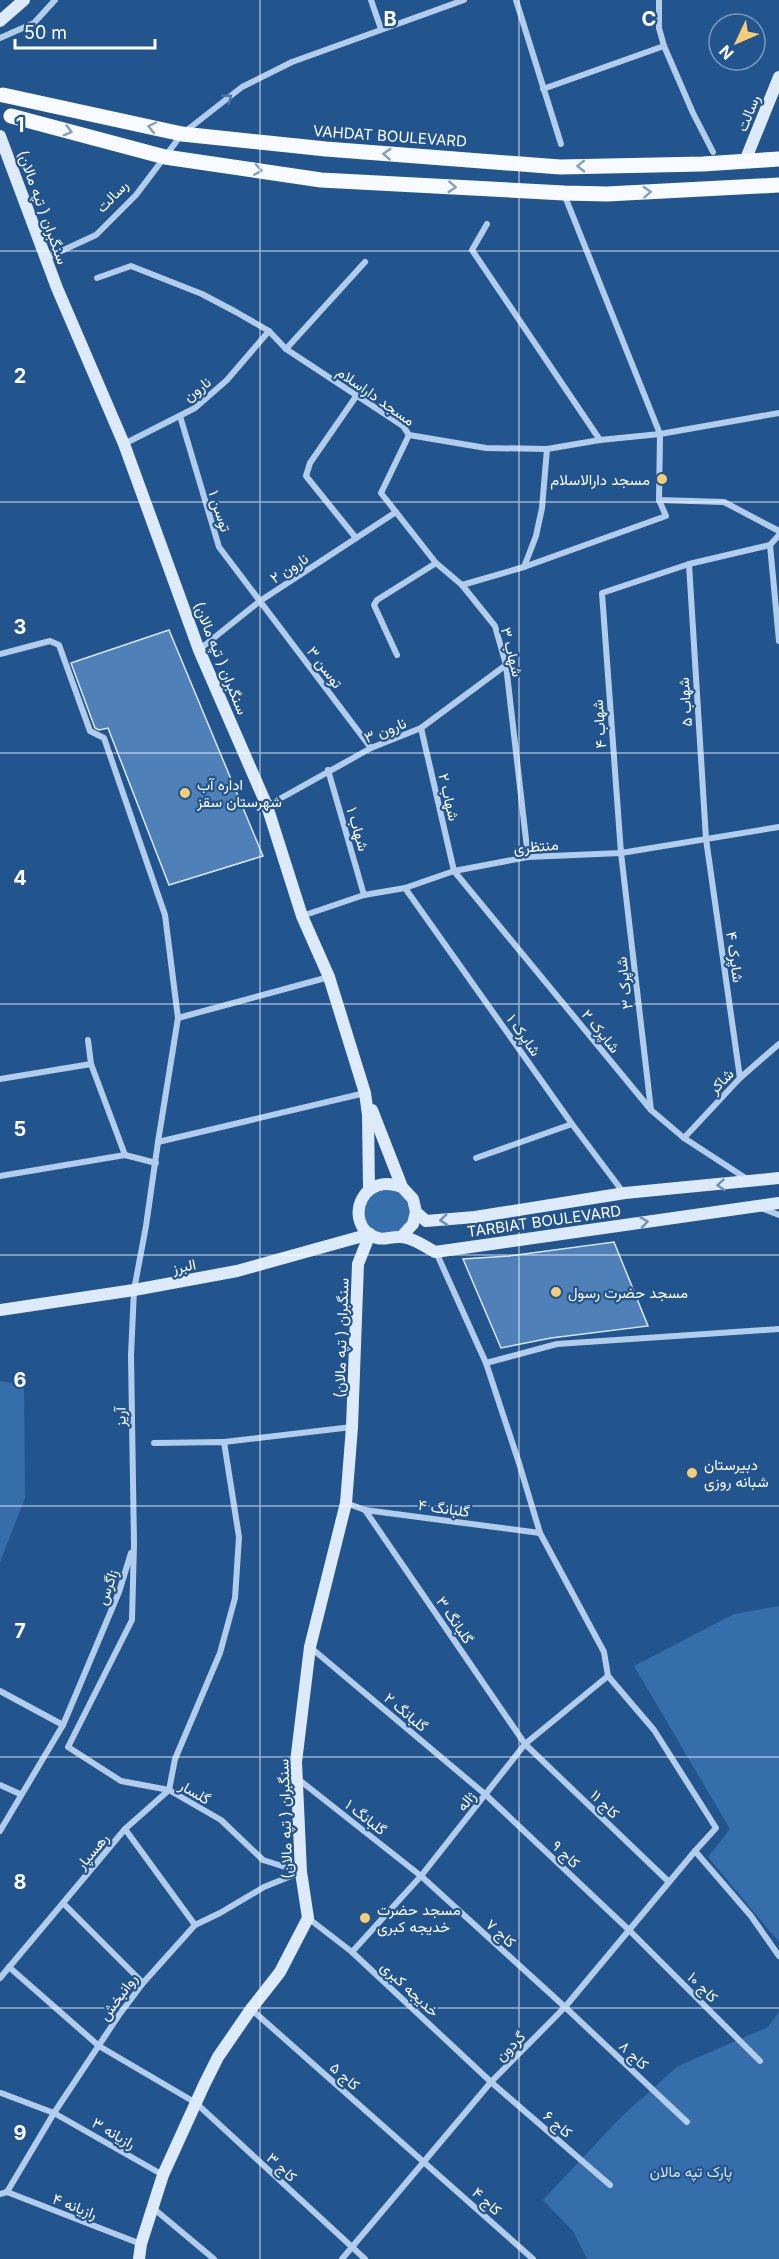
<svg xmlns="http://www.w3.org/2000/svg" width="779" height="2259" font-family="Inter,Vazirmatn,sans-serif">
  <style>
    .green { fill: #366eab }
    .building { fill: #4f80b7; stroke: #d7e7f9; stroke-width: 1.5 }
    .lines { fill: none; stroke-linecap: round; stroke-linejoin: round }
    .street { stroke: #b2cdec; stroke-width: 6 }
    .secondary { stroke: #ddeaf9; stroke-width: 12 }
    .primary { stroke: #f7faff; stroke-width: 15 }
    .oneway { stroke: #4d78aa }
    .oneway2 { stroke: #829fc1 }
    .oneway3 { stroke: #6d90b9 }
    .grid { fill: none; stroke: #fff; stroke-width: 1.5; stroke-opacity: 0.55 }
    .poi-dot { fill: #f7ce74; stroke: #22548e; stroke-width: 2 }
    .labels { text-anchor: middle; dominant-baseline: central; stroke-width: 4.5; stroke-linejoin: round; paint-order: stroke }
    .street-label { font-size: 15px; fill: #fff; stroke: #22548e }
    .poi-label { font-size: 15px; fill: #fff; stroke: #22548e; text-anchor: start }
    .park-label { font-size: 15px; fill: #d7e7f9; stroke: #22548e }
    .grid-label { font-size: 20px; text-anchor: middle; font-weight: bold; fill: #fff; stroke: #22548e; stroke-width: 4.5; stroke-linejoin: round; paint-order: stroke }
  </style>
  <rect width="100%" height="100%" fill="#22548e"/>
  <g class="green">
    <polygon points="382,1183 413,1199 408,1231 370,1234 360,1200"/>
    <polygon points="0,1381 24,1385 25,1498 0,1562"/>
    <polygon points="779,1606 779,1942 708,1857 730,1829 634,1666 734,1614"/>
    <polygon points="779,2012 779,2259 587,2259 573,2231 543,2200 621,2117 678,2066 768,2027"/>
  </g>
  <g class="building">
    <polygon points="169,630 263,856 169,885 108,728 99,730 95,728 71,663"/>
    <polygon points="614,1242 648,1326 551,1338 501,1348 463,1259 509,1256"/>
  </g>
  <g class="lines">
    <g class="street">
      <polyline points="371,0 381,29"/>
      <polyline points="516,0 561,144"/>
      <polyline points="659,0 659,28 664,46 693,113 713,152"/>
      <polyline points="0,38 34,23 55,0"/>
      <polyline points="543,89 664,46"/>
      <polyline points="487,224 472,250 600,440"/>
      <polyline points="46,258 96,235 136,195 182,134 242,87 292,62 464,0"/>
      <polyline points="97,278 131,266 202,294 236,312 269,331 286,349 403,426 409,435 486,448 547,449 600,440 660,434 779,413"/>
      <polyline points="286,349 365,262"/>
      <polyline points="180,416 219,547 371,748"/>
      <polyline points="409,435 381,493 436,563 462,585 495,626 506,665 528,857"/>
      <polyline points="124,444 195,408 227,380 269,331"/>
      <polyline points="659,500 724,502 779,531"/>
      <polyline points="779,535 770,545 779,641"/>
      <polyline points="356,538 306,476 310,463 357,395"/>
      <polyline points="689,564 706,839 740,1078"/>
      <polyline points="524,567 536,536 542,508 547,449"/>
      <polyline points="462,585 524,567 666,516 659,500 660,434 564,194"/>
      <polyline points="200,649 260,601 396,512"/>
      <polyline points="0,654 50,641 59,645 90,731 104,738 165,915 178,1018 158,1142 146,1226 134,1290 131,1355 134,1544 132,1620 68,1747 121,1781 169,1790 221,1820 263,1860 301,1872"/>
      <polyline points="397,655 374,605 377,600 436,563"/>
      <polyline points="421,728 454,871 651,1110 684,1138 747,1179"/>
      <polyline points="328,770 364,895"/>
      <polyline points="267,806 371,748 421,728 506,665"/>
      <polyline points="405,888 572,1124 623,1192"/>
      <polyline points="302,916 364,895 405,888 454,871 528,857 621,853 779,827"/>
      <polyline points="178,1018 329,977"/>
      <polyline points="88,1040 91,1064 125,1155"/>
      <polyline points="0,1079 91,1064"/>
      <polyline points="651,1110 621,853 602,593 689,564 770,545"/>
      <polyline points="684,1138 740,1078 779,1044"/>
      <polyline points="158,1142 365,1093"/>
      <polyline points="476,1158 572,1124"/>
      <polyline points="0,1176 125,1155 156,1163"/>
      <polyline points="761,1208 779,1215"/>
      <polyline points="436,1252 486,1363 519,1463 540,1533 604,1652 608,1676 654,1730 716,1828 695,1851 751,1916 779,1956"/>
      <polyline points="486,1363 557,1344 779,1329"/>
      <polyline points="224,1442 352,1427"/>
      <polyline points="346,1503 365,1510 540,1533"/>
      <polyline points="365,1510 525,1744 669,1882"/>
      <polyline points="310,1647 486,1795 629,1930 760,2061"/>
      <polyline points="0,1691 63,1725"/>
      <polyline points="298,1779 421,1876 565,2007 687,2122"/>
      <polyline points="0,1785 20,1794"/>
      <polyline points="125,1829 195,1925"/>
      <polyline points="0,1831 63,1725 119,1592 131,1553"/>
      <polyline points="64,1904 143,1983"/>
      <polyline points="308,1918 352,1952 491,2082 610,2185"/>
      <polyline points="352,1952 421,1876 525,1744 608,1676"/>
      <polyline points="9,1967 99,2046 196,2103 365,2259"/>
      <polyline points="0,1978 125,1829 169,1790 175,1759 220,1653 235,1598 239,1537 224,1442 154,1443"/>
      <polyline points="251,2009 533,2259"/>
      <polyline points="1,2093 54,2113 163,2175"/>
      <polyline points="7,2192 54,2113 119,2015 143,1983 195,1925 220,1913 264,1887 301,1872"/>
      <polyline points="0,2194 7,2192 141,2244"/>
      <polyline points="153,2208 214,2259"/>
      <polyline points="342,2259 491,2082 565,2007 695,1851"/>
    </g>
    <g class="secondary">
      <polyline points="0,21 24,0"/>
      <polyline points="0,136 57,288 124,444 199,650 267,806 302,916 329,977 365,1093 368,1115 369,1189"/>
      <polyline points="745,161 779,77"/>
      <polyline points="372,1110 402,1187 413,1199 416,1212 426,1221 475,1217 625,1193 779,1178"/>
      <path d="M 402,1187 C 363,1172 346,1217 369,1234 C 382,1243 388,1236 401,1237 C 411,1237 426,1247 435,1252 L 779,1203"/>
      <polyline points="402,1236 413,1224 416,1212"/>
      <polyline points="0,1310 134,1290 237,1271 370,1234"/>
      <polyline points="139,2259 141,2244 163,2175 204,2085 218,2057 251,2009 280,1972 308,1918 301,1872 296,1762 310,1647 346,1503 352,1427 358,1264 370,1234"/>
    </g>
    <g class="primary">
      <polyline points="3,95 182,134 326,149 560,167 703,164 779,159"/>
      <polyline points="11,116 165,157 321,180 564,193 607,194 779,185"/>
    </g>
  </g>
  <defs><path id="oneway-chevron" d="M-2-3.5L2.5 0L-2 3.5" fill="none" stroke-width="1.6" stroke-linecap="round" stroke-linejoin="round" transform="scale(1.5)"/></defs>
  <use class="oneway" href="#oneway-chevron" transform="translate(228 98) rotate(-38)"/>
  <g class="oneway2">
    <use href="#oneway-chevron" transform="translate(152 127) rotate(-168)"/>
    <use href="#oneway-chevron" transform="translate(68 131) rotate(15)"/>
    <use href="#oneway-chevron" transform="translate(387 154) rotate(-176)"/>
    <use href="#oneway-chevron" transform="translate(581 166) rotate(179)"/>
    <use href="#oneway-chevron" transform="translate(258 170) rotate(9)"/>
    <use href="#oneway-chevron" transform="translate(452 187) rotate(3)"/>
    <use href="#oneway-chevron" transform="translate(647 192) rotate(-3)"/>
  </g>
  <g class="oneway3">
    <use href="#oneway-chevron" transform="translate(721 1185) rotate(175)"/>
    <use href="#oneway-chevron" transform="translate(444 1220) rotate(174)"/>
    <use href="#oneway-chevron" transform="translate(644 1222) rotate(-8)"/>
  </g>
  <path class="grid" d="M 260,0 L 260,2259M 519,0 L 519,2259M 0,251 L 779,251M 0,502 L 779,502M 0,753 L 779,753M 0,1004 L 779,1004M 0,1255 L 779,1255M 0,1506 L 779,1506M 0,1757 L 779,1757M 0,2008 L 779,2008"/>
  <g class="poi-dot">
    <circle cx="662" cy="479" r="6"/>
    <circle cx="185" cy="793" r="6"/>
    <circle cx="556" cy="1292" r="6"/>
    <circle cx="692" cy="1473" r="6"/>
    <circle cx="365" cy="1918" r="6"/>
  </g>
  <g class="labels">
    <g class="street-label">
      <text transform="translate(748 113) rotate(-68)">رسالت</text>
      <text transform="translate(390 136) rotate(4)">VAHDAT BOULEVARD</text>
      <text transform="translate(112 196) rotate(-46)">رسالت</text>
      <text transform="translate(43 207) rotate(70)">سنگبران ( تپه مالان)</text>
      <text transform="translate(197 389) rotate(-38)">نارون</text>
      <text transform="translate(376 396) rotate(35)">مسجد داراسلام</text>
      <text transform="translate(220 511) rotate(72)">توسن ۱</text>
      <text transform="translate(289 568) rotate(-33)">نارون ۲</text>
      <text transform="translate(512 652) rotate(76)">شهاب ۳</text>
      <text transform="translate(221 658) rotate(68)">سنگبران ( تپه مالان)</text>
      <text transform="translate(325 667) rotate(53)">توسن ۳</text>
      <text transform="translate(685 702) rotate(-94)">شهاب ۵</text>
      <text transform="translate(599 724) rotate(-94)">شهاب ۴</text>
      <text transform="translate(385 730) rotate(-22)">نارون ۳</text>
      <text transform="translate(449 797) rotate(77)">شهاب ۲</text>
      <text transform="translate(358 829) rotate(74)">شهاب ۱</text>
      <text transform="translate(536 846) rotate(-5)">منتظری</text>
      <text transform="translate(735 957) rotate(82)">شاپرک ۴</text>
      <text transform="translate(624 983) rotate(-97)">شاپرک ۳</text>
      <text transform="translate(601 1031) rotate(51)">شاپرک ۲</text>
      <text transform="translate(524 1035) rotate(55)">شاپرک ۱</text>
      <text transform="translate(721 1081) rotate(-46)">شاکر</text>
      <text transform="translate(544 1221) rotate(-8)">TARBIAT BOULEVARD</text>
      <text transform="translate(184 1266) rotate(-11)">البرز</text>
      <text transform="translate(341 1338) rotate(-88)">سنگبران ( تپه مالان)</text>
      <text transform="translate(120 1417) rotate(-91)">آریز</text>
      <text transform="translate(444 1508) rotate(8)">گلبانگ ۴</text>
      <text transform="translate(107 1587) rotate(-70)">زاگرس</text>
      <text transform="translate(455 1620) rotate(56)">گلبانگ ۳</text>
      <text transform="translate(406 1712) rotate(40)">گلبانگ ۲</text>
      <text transform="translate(195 1792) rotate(30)">گلسار</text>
      <text transform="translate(466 1801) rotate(-51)">ژاله</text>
      <text transform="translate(605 1804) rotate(44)">کاج ۱۱</text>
      <text transform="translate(366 1817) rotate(38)">گلبانگ ۱</text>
      <text transform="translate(285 1819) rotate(-92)">سنگبران ( تپه مالان)</text>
      <text transform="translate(92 1851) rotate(-50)">رهسپار</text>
      <text transform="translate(566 1854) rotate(43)">کاج ۹</text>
      <text transform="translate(501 1933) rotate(42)">کاج ۷</text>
      <text transform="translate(703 1987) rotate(45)">کاج ۱۰</text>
      <text transform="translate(410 1989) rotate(43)">خدیجه کبری</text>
      <text transform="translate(118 1997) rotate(-54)">روانبخش</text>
      <text transform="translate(510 2046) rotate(-45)">گردون</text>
      <text transform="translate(634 2055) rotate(43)">کاج ۸</text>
      <text transform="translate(345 2076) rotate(41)">کاج ۵</text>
      <text transform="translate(558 2124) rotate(41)">کاج ۶</text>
      <text transform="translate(114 2133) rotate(30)">رازیانه ۳</text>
      <text transform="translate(282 2167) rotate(43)">کاج ۳</text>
      <text transform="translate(487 2201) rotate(42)">کاج ۴</text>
      <text transform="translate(75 2206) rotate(21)">رازیانه ۴</text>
    </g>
    <g class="poi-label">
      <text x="650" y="479" text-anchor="end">مسجد دارالاسلام</text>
      <text x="197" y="784">اداره آب<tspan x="197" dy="17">شهرستان سقز</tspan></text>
      <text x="568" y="1292">مسجد حضرت رسول</text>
      <text x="704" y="1464">دبیرستان<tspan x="704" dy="17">شبانه روزی</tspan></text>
      <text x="377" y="1909">مسجد حضرت<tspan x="377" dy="17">خدیجه کبری</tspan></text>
    </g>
    <g class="park-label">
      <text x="691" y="2171">پارک تپه مالان</text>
    </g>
  </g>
  <g class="grid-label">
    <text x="390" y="26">B</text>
    <text x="649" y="26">C</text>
    <text x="20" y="132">1</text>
    <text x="20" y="383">2</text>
    <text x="20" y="634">3</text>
    <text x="20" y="885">4</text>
    <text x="20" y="1136">5</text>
    <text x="20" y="1387">6</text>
    <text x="20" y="1638">7</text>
    <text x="20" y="1889">8</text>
    <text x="20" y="2140">9</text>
  </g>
  <g transform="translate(737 42) rotate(226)"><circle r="28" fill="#22548e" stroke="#7a98bb" stroke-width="1.5"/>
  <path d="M0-4.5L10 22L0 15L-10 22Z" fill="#f7ce74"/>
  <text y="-9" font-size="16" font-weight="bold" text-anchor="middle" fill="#ffffff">N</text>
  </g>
  <path d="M15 39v9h140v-9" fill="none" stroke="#ffffff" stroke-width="3"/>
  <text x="24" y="39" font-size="18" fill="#ffffff" stroke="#22548e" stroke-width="4.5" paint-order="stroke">50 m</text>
</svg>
